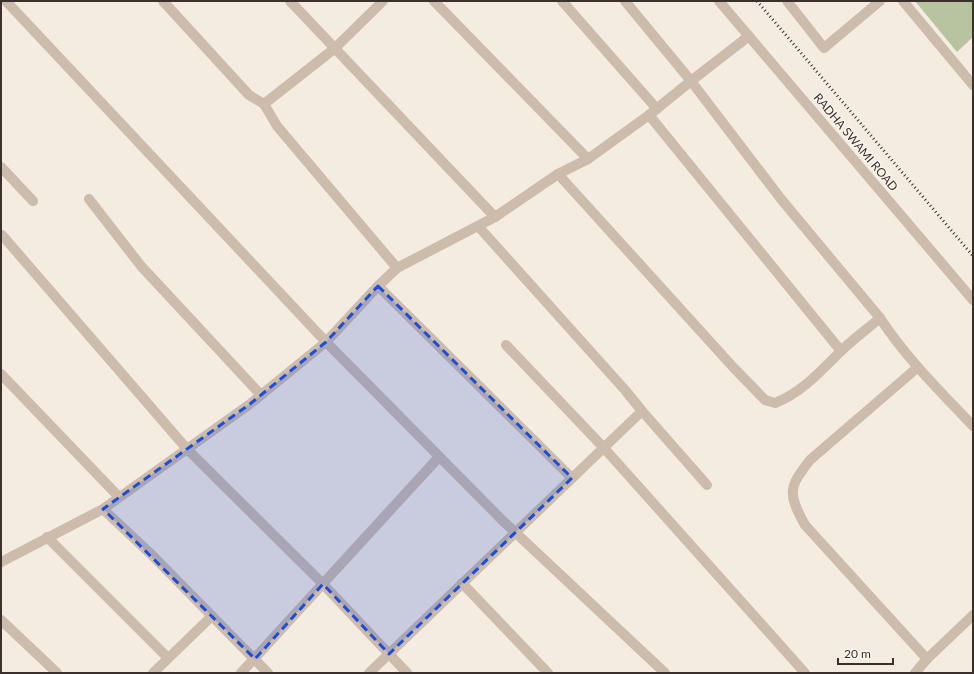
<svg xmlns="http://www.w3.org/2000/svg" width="974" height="674" font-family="Lato,sans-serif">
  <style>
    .green { fill: #b8c4a0 }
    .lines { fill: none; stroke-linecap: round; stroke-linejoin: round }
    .minor { stroke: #cdbbac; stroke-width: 10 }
    .rail { stroke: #3b302b; stroke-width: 3; stroke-dasharray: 1 3; stroke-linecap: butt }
    .marked { fill: #1d4ed8; fill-opacity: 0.2; stroke: #1d4ed8; stroke-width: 3; stroke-dasharray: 8 5; stroke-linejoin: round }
    .labels { text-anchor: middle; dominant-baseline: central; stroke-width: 3; stroke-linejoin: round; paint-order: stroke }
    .street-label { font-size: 12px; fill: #3b302b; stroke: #fbf5ee }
  </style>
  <rect width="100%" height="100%" fill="#f4ebe1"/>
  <polygon class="green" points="915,1 973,1 973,37 957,52"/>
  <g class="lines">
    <g class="minor">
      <polyline points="6,1 326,342 503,521 665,673"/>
      <polyline points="163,1 249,95 264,104 277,126 397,268"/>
      <polyline points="290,1 495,217"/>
      <polyline points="434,1 588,159"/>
      <polyline points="562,1 657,109"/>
      <path d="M 625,1 L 691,81 L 781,199 L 880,318 C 906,358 941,392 973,426"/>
      <polyline points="719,1 973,300"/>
      <polyline points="787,1 824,48 880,1"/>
      <polyline points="903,1 973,85"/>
      <polyline points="264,104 334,49 383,1"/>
      <polyline points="649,115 841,351"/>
      <polyline points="1,167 33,201"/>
      <path d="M 558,174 L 733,367 L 765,400 L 775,403 C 801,393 820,372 840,352 C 852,340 866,330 880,318"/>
      <polyline points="89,199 141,266 261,395"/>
      <polyline points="478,226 625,390 642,411 707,485"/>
      <polyline points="2,235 187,449 323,584 407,673"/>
      <polyline points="378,286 572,478"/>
      <polyline points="506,345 604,448 805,673"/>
      <path d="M 918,367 L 810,460 C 789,487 787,493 805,525 L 927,659"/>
      <polyline points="1,374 119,497"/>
      <polyline points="103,509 154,557 268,673"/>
      <polyline points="47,537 168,658"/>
      <polyline points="1,562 103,509 250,404 326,342 378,286 397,268 495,217 558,174 588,159 649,115 691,81 749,36"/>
      <polyline points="462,583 548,673"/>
      <polyline points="1,620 57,673"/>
      <polyline points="153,673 212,616"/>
      <polyline points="241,673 439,457"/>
      <polyline points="369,673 642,411"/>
      <polyline points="915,673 927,659 973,615"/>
    </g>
    <polyline class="rail" points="757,1 973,256"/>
  </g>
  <path class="marked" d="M 378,286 L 572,478 L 389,654 L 323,584 L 255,659 L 103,509 L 250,404 L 326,342 Z"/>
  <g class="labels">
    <g class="street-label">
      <text transform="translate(856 142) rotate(50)">RADHA SWAMI ROAD</text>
    </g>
  </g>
  <rect width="974" height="674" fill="none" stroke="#3b302b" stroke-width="4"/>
  <path d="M838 658v6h55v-6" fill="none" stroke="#3b302b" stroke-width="2"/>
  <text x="844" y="658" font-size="12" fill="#3b302b" stroke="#fbf5ee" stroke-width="3" paint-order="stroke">20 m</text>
</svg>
